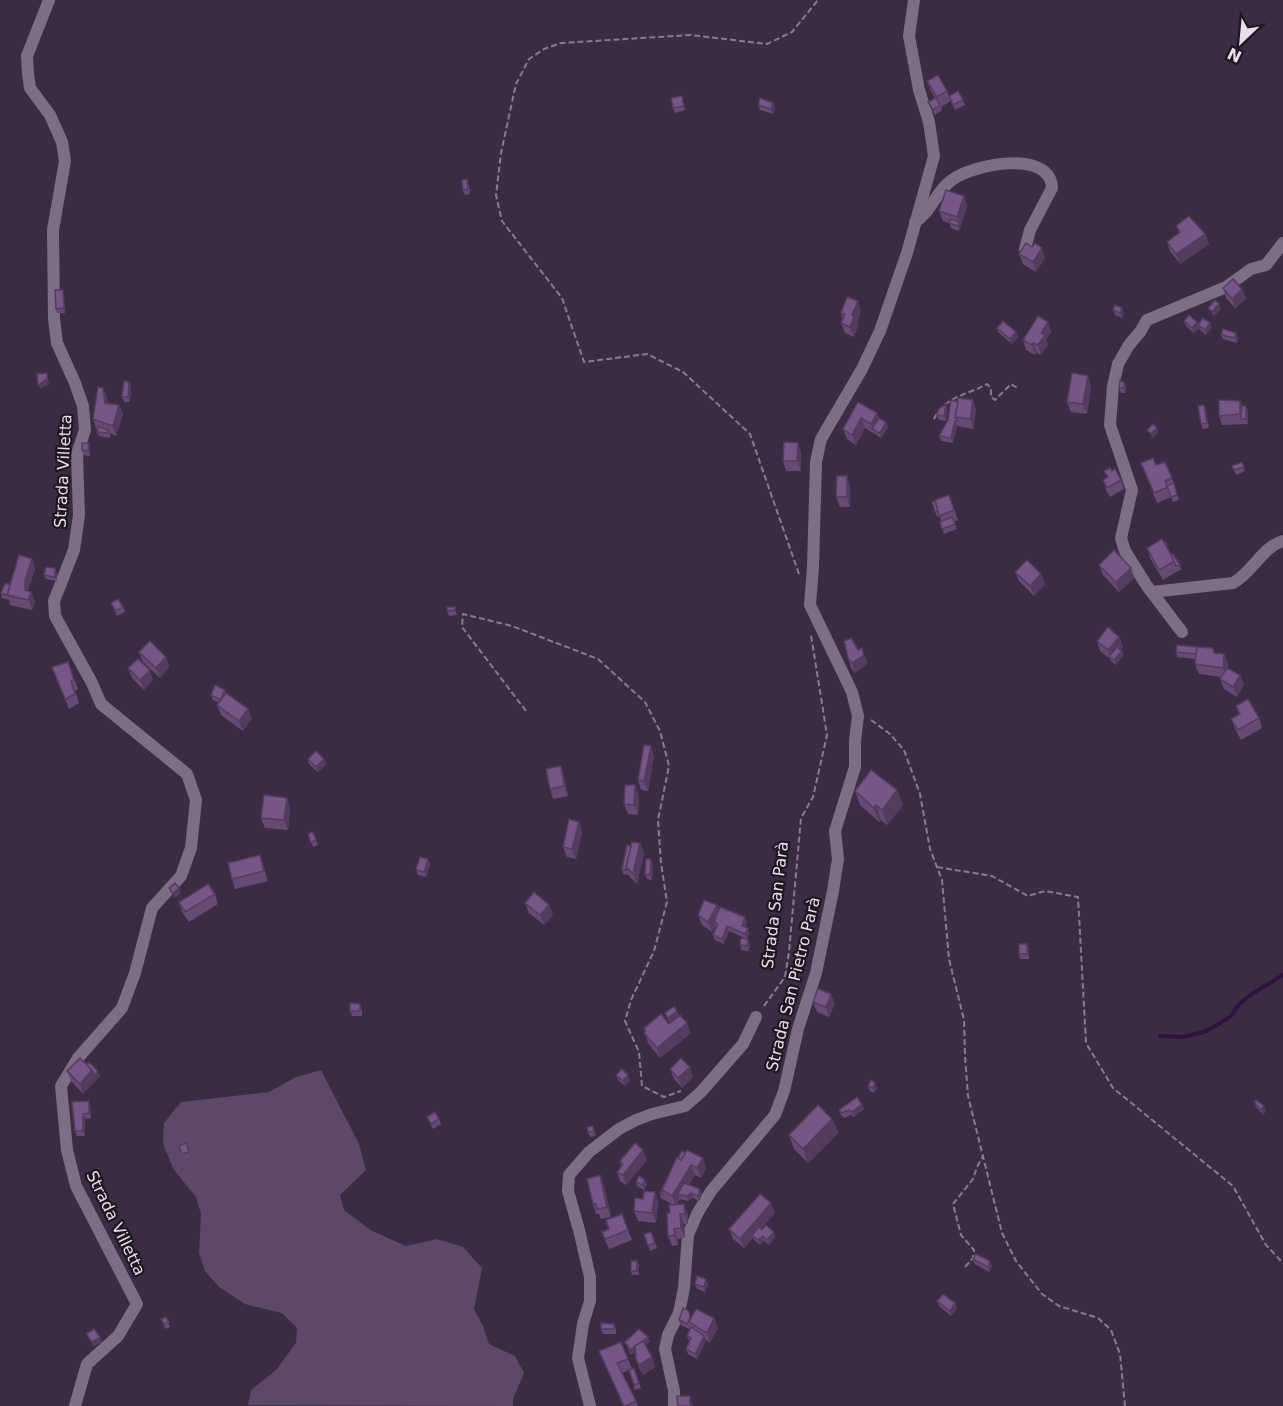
<svg xmlns="http://www.w3.org/2000/svg" width="1283" height="1406" font-family="'DejaVu Sans',sans-serif">
  <style>
    .green { fill: #5d4868 }
    .lines { fill: none; stroke-linecap: round; stroke-linejoin: round }
    .stream { stroke: #30123e; stroke-width: 4 }
    .path { stroke: #887b8f; stroke-width: 2; stroke-dasharray: 6 3; stroke-linecap: butt }
    .minor { stroke: #7d6e85; stroke-width: 12 }
    .wall { fill: #654a74 }
    .shaded-wall { fill: #533c5e }
    .building { fill: #765687; stroke: #533c5e; stroke-width: 1.5 }
    .labels { text-anchor: middle; dominant-baseline: central; stroke-width: 4.5; stroke-linejoin: round; paint-order: stroke }
    .street-label { font-size: 16px; fill: #e8deee; stroke: #1e1722 }
  </style>
  <rect width="100%" height="100%" fill="#3b2b43"/>
  <polygon class="green" points="321,1070 359,1144 366,1170 340,1195 344,1210 372,1231 406,1246 437,1239 463,1247 482,1268 474,1309 483,1326 489,1344 515,1356 524,1373 513,1399 513,1406 248,1405 251,1390 276,1370 296,1343 297,1328 282,1313 245,1304 219,1287 205,1271 199,1253 201,1214 196,1197 174,1170 163,1144 164,1123 181,1102 269,1092 296,1077"/>
  <g class="lines">
    <polyline class="stream" points="1160,1036 1183,1037 1204,1032 1217,1025 1231,1016 1239,1004 1252,994 1283,975"/>
    <g class="path">
      <path d="M 934,419 C 944,397 967,395 987,384 L 991,388 L 991,397 L 995,400 L 1011,384 L 1019,389"/>
      <polyline points="799,574 750,434 683,372 647,354 584,362 562,298 502,221 496,195 501,153 516,84 529,59 544,49 561,43 691,35 767,44 792,32 818,0"/>
      <polyline points="526,711 462,627 463,614 512,626 598,659 645,702 660,731 669,766 658,820 661,863 667,902 654,951 631,1000 625,1021 639,1052 642,1086 664,1097 681,1091"/>
      <polyline points="871,720 890,734 904,750 920,794 930,849 942,880 949,959 964,1020 965,1056 968,1096 1002,1233 1016,1261 1042,1294 1059,1306 1098,1318 1111,1330 1120,1354 1125,1406"/>
      <polyline points="937,867 992,876 1028,896 1045,891 1078,897 1086,1043 1113,1088 1233,1186 1266,1245 1283,1263"/>
      <polyline points="764,1006 785,977 789,952 801,818 813,797 827,735 811,635"/>
      <polyline points="965,1267 973,1258 974,1250 961,1235 953,1204 973,1179 977,1167 983,1156"/>
    </g>
    <g class="minor">
      <polyline points="49,0 27,56 28,74 30,88 50,115 62,142 65,161 53,230 54,319 57,343 75,383 83,406 85,430 77,454 79,515 74,550 54,601 55,616 92,683 101,704 187,774 196,800 191,848 181,876 152,908 135,973 122,1008 78,1058 61,1086 67,1150 76,1186 137,1304 118,1336 87,1364 75,1406"/>
      <path d="M 915,222 C 932,211 936,191 952,180 C 973,164 1051,149 1052,188 L 1030,230 L 1025,249"/>
      <path d="M 1152,592 L 1233,583 C 1253,572 1262,547 1283,541"/>
      <polyline points="1182,632 1147,586 1125,551 1121,538 1132,490 1110,425 1113,386 1118,364 1129,345 1140,332 1147,320 1226,287 1251,269 1266,265 1283,243"/>
      <polyline points="590,1406 578,1358 583,1324 590,1301 590,1277 579,1230 568,1191 569,1175 589,1152 619,1129 636,1120 652,1114 685,1106 701,1092 743,1044 756,1017"/>
      <polyline points="674,1406 674,1391 665,1349 668,1335 679,1313 684,1288 688,1235 697,1214 711,1191 775,1115 784,1091 798,1029 816,973 833,891 838,859 835,831 855,767 855,741 858,716 852,692 810,605 813,567 816,462 821,439 862,369 880,331 907,253 934,156 929,122 919,90 909,36 914,0"/>
    </g>
  </g>
  <g class="wall">
    <polygon points="927,81 947,91 949,96 963,100 965,105 955,110 951,101 941,107 942,110 935,115 928,102 935,98 931,91"/>
    <polygon points="682,96 685,110 675,113 673,108"/>
    <polygon points="773,103 775,108 773,114 760,110 758,105"/>
    <polygon points="469,184 470,194 465,195 463,190"/>
    <polygon points="964,196 967,206 959,231 951,228 949,223 943,221 939,211"/>
    <polygon points="1176,226 1205,234 1209,244 1180,264 1170,251 1167,242 1179,233"/>
    <polygon points="1019,254 1045,258 1036,272 1023,264"/>
    <polygon points="1223,288 1242,289 1246,299 1235,308 1226,298"/>
    <polygon points="63,290 64,295 65,313 57,313 56,309"/>
    <polygon points="1113,310 1124,313 1122,318 1115,315"/>
    <polygon points="861,311 857,322 858,326 854,337 845,333 841,323 843,319 841,313"/>
    <polygon points="1184,321 1197,322 1198,325 1212,328 1206,335 1200,330 1199,328 1194,333 1186,326"/>
    <polygon points="1048,322 1051,332 1046,340 1048,345 1041,355 1037,353 1035,355 1026,350 1023,340"/>
    <polygon points="997,328 1016,332 1018,337 1012,344 999,333"/>
    <polygon points="1221,335 1238,337 1237,343 1223,339"/>
    <polygon points="129,382 131,387 130,402 124,402 122,397"/>
    <polygon points="1124,382 1126,387 1125,393 1121,393 1119,388"/>
    <polygon points="1091,386 1087,414 1071,412 1067,402"/>
    <polygon points="107,397 107,404 119,405 123,414 116,436 110,433 110,438 99,436 97,432 98,429 96,429 93,419"/>
    <polygon points="973,400 976,410 973,429 957,426 953,443 941,441 939,436 958,402"/>
    <polygon points="1240,401 1242,406 1248,411 1248,424 1222,425 1219,416"/>
    <polygon points="858,402 877,413 879,418 886,422 888,427 881,438 865,428 856,445 847,439 843,429"/>
    <polygon points="946,404 947,409 946,421 939,420 937,415"/>
    <polygon points="1204,405 1206,410 1209,428 1203,429 1201,424"/>
    <polygon points="89,443 90,448 90,456 83,455 82,450"/>
    <polygon points="798,443 801,453 801,471 786,471 783,461"/>
    <polygon points="1242,462 1245,471 1236,475 1232,466"/>
    <polygon points="1141,463 1156,465 1172,478 1179,500 1173,502 1171,497 1157,503"/>
    <polygon points="1104,471 1112,471 1121,480 1124,489 1110,497 1106,490 1103,480 1107,478"/>
    <polygon points="850,486 850,507 840,507 836,497"/>
    <polygon points="949,495 958,520 954,522 957,529 944,534 940,522 942,522 939,516 937,517 932,502"/>
    <polygon points="1166,542 1168,547 1167,548 1171,555 1180,565 1181,570 1178,571 1163,580 1150,558 1147,548 1153,544"/>
    <polygon points="32,559 35,569 28,590 28,591 31,592 35,602 32,610 10,605 9,600 2,598 1,593 10,585"/>
    <polygon points="1099,565 1131,568 1134,578 1119,592 1103,575"/>
    <polygon points="55,568 57,573 57,581 46,579 44,575"/>
    <polygon points="1015,572 1041,574 1045,584 1034,596 1019,581"/>
    <polygon points="111,603 123,607 125,612 117,616"/>
    <polygon points="455,607 457,615 449,616 447,611"/>
    <polygon points="1119,637 1123,647 1120,650 1122,651 1123,656 1116,665 1111,661 1110,659 1100,651 1097,641"/>
    <polygon points="1213,648 1215,653 1224,654 1228,664 1228,668 1240,675 1244,685 1237,697 1224,689 1220,679 1221,677 1199,674 1195,664 1196,659 1177,657 1176,652"/>
    <polygon points="858,650 866,658 867,664 855,673 851,668 848,658"/>
    <polygon points="139,652 166,657 169,667 160,678 143,662"/>
    <polygon points="68,662 78,689 75,691 79,703 69,709 56,677"/>
    <polygon points="128,668 153,680 144,690 132,678"/>
    <polygon points="225,690 226,693 248,709 252,718 243,731 221,715 217,705 219,703 213,700 211,695"/>
    <polygon points="1236,706 1259,718 1262,728 1241,740 1235,729 1231,719 1239,715"/>
    <polygon points="654,756 648,791 641,790 638,780"/>
    <polygon points="308,759 324,759 326,764 318,772 309,764"/>
    <polygon points="561,766 564,776 568,796 553,799 550,789"/>
    <polygon points="635,785 639,795 638,815 628,814 624,804"/>
    <polygon points="897,790 903,805 887,825 881,820 879,822 860,805 855,791"/>
    <polygon points="287,798 290,808 288,830 265,828 261,818"/>
    <polygon points="582,831 576,859 567,857 563,847"/>
    <polygon points="313,832 318,845 313,847 308,834"/>
    <polygon points="640,843 644,853 637,884 630,877 629,875 623,874 622,869 631,846"/>
    <polygon points="260,855 268,881 235,889 232,879"/>
    <polygon points="428,859 430,864 426,877 418,875 416,870"/>
    <polygon points="653,864 652,880 647,879 645,874"/>
    <polygon points="215,894 218,904 189,922 182,912 179,902"/>
    <polygon points="525,903 549,905 553,915 544,925 529,913"/>
    <polygon points="717,905 719,910 745,917 747,922 745,927 748,928 749,933 747,939 729,931 724,944 715,940 713,935 716,927 715,926 712,932 702,925 698,915"/>
    <polygon points="748,939 750,944 749,951 741,950 740,945"/>
    <polygon points="1027,944 1029,949 1029,959 1020,959 1019,954"/>
    <polygon points="813,1002 835,1003 829,1017 817,1012"/>
    <polygon points="362,1009 362,1016 352,1016 350,1011"/>
    <polygon points="677,1011 679,1016 691,1033 660,1058 648,1043 644,1028 669,1024 670,1023 667,1018 665,1013"/>
    <polygon points="670,1069 693,1077 682,1088 674,1079"/>
    <polygon points="67,1071 100,1076 83,1094 71,1081"/>
    <polygon points="616,1075 630,1080 625,1086 618,1080"/>
    <polygon points="868,1086 877,1088 874,1093 870,1091"/>
    <polygon points="72,1102 90,1106 91,1118 85,1119 85,1136 77,1136 75,1131"/>
    <polygon points="1254,1102 1266,1111 1263,1115 1256,1107"/>
    <polygon points="862,1104 864,1109 854,1117 851,1115 844,1118 841,1115 839,1110"/>
    <polygon points="427,1117 439,1119 441,1124 433,1129"/>
    <polygon points="832,1119 838,1133 808,1163 794,1149 789,1135"/>
    <polygon points="593,1126 596,1136 590,1137 588,1132"/>
    <polygon points="186,1143 191,1157 184,1159 179,1146"/>
    <polygon points="677,1157 706,1168 701,1178 695,1175 689,1185 702,1194 699,1201 693,1198 688,1201 680,1199 677,1204 688,1214 688,1224 684,1224 685,1238 678,1239 678,1245 672,1246 668,1236 670,1213 673,1205 661,1198 660,1193"/>
    <polygon points="647,1160 626,1185 620,1181 617,1172 621,1166 620,1161"/>
    <polygon points="600,1175 604,1185 611,1217 601,1219 599,1214 596,1214 593,1204"/>
    <polygon points="645,1180 647,1185 644,1190 637,1186 636,1182"/>
    <polygon points="655,1192 658,1202 656,1223 638,1221 634,1211"/>
    <polygon points="775,1213 761,1229 774,1232 775,1237 769,1245 764,1241 760,1245 754,1240 753,1238 744,1248 733,1239 729,1229"/>
    <polygon points="622,1214 632,1240 609,1249 602,1232 609,1229"/>
    <polygon points="651,1232 657,1248 650,1251 644,1234"/>
    <polygon points="973,1259 992,1266 989,1272 975,1264"/>
    <polygon points="637,1261 639,1266 639,1275 632,1275 631,1271"/>
    <polygon points="695,1284 708,1284 705,1292 697,1289"/>
    <polygon points="937,1301 955,1303 957,1308 951,1316 939,1306"/>
    <polygon points="166,1317 170,1327 165,1329 163,1324"/>
    <polygon points="691,1318 714,1318 718,1328 710,1343 706,1340 697,1359 688,1354 686,1349 689,1341 687,1336 691,1327 691,1326 689,1329 681,1325 679,1320"/>
    <polygon points="614,1324 616,1329 616,1334 603,1334 601,1329"/>
    <polygon points="625,1342 650,1342 645,1345 652,1357 655,1367 643,1375 639,1368 636,1359 635,1352 631,1355"/>
    <polygon points="599,1351 628,1359 632,1368 634,1368 641,1388 635,1390 629,1370 622,1373 638,1406 623,1406"/>
  </g>
  <g class="shaded-wall">
    <polygon points="773,103 775,108 773,114 771,109"/>
    <polygon points="964,196 967,206 959,231 958,226 959,222 957,217"/>
    <polygon points="1205,234 1209,244 1180,264 1176,254"/>
    <polygon points="1042,248 1045,258 1036,272 1033,262"/>
    <polygon points="1242,289 1246,299 1235,308 1232,299"/>
    <polygon points="858,301 861,311 857,322 858,326 854,337 850,327 852,315"/>
    <polygon points="1219,304 1221,309 1213,317 1212,312"/>
    <polygon points="1122,308 1124,313 1122,318 1120,313"/>
    <polygon points="1048,322 1051,332 1046,340 1048,345 1041,355 1038,345 1041,333"/>
    <polygon points="1197,322 1199,327 1194,333 1192,328"/>
    <polygon points="1210,323 1212,328 1206,335 1205,330"/>
    <polygon points="1016,332 1018,337 1012,344 1010,339"/>
    <polygon points="1236,333 1238,337 1237,343 1235,338"/>
    <polygon points="1033,343 1037,353 1035,355 1032,345"/>
    <polygon points="47,373 49,384 40,389 38,385"/>
    <polygon points="1088,376 1091,386 1087,414 1083,404"/>
    <polygon points="129,382 131,387 130,402 128,397"/>
    <polygon points="1124,382 1126,387 1125,393 1124,388"/>
    <polygon points="103,388 107,397 109,413 105,403"/>
    <polygon points="973,400 976,410 973,429 970,419"/>
    <polygon points="1240,401 1244,411 1241,419 1243,424 1240,414"/>
    <polygon points="946,404 947,409 946,421 944,416"/>
    <polygon points="119,405 123,414 116,436 113,426"/>
    <polygon points="1204,405 1206,410 1209,428 1207,423"/>
    <polygon points="1246,406 1248,411 1248,424 1246,419"/>
    <polygon points="877,413 880,423 872,429 871,424"/>
    <polygon points="861,418 865,428 856,445 852,435"/>
    <polygon points="955,421 957,426 953,443 951,438"/>
    <polygon points="886,422 888,427 881,438 880,433"/>
    <polygon points="1157,428 1158,433 1152,439 1151,434"/>
    <polygon points="89,443 90,448 90,456 88,451"/>
    <polygon points="798,443 801,453 801,471 797,461"/>
    <polygon points="847,476 850,486 850,507 847,497"/>
    <polygon points="32,559 35,569 28,590 29,598 31,592 35,602 32,610 25,590 25,580"/>
    <polygon points="55,568 57,573 57,581 55,577"/>
    <polygon points="1131,568 1134,578 1119,592 1116,582"/>
    <polygon points="1041,574 1045,584 1034,596 1030,586"/>
    <polygon points="1119,637 1123,647 1113,659 1111,657 1108,650"/>
    <polygon points="862,648 867,664 855,673 852,663"/>
    <polygon points="1122,651 1123,656 1116,665 1114,660"/>
    <polygon points="1224,654 1228,664 1226,678 1223,668"/>
    <polygon points="166,657 169,667 160,678 156,668"/>
    <polygon points="150,670 153,680 144,690 140,680"/>
    <polygon points="1240,675 1244,685 1237,697 1233,687"/>
    <polygon points="248,709 252,718 243,731 239,721"/>
    <polygon points="651,746 654,756 648,791 644,781"/>
    <polygon points="324,759 326,764 318,772 316,767"/>
    <polygon points="561,766 564,776 568,796 564,786"/>
    <polygon points="635,785 639,795 638,815 634,805"/>
    <polygon points="897,790 903,805 887,825 882,810"/>
    <polygon points="287,798 290,808 288,830 284,820"/>
    <polygon points="876,805 881,820 879,822 874,808"/>
    <polygon points="579,822 582,831 576,859 572,849"/>
    <polygon points="640,843 644,853 637,884 633,874"/>
    <polygon points="428,859 430,864 426,877 424,872"/>
    <polygon points="651,859 653,864 652,880 650,875"/>
    <polygon points="179,888 181,893 175,898 173,894"/>
    <polygon points="549,905 553,915 544,925 540,915"/>
    <polygon points="717,905 720,915 714,922 715,926 712,932 708,922"/>
    <polygon points="745,917 747,922 744,931 742,926"/>
    <polygon points="727,926 729,931 724,944 722,939"/>
    <polygon points="748,928 749,933 747,939 745,934"/>
    <polygon points="748,939 750,944 749,951 747,946"/>
    <polygon points="1027,944 1029,949 1029,959 1027,954"/>
    <polygon points="831,994 835,1003 829,1017 826,1007"/>
    <polygon points="677,1011 679,1016 670,1023 668,1018"/>
    <polygon points="687,1023 691,1033 660,1058 657,1048"/>
    <polygon points="690,1067 693,1077 682,1088 678,1078"/>
    <polygon points="92,1070 98,1071 100,1076 83,1094 80,1084"/>
    <polygon points="628,1075 630,1080 625,1086 623,1081"/>
    <polygon points="875,1083 877,1088 874,1093 873,1088"/>
    <polygon points="89,1101 90,1106 91,1118 89,1113"/>
    <polygon points="862,1104 864,1109 854,1117 852,1112"/>
    <polygon points="1264,1106 1266,1111 1263,1115 1261,1110"/>
    <polygon points="83,1114 85,1119 85,1136 83,1131"/>
    <polygon points="832,1119 838,1133 808,1163 803,1149"/>
    <polygon points="643,1150 647,1160 626,1185 623,1175"/>
    <polygon points="703,1158 706,1168 701,1178 697,1168"/>
    <polygon points="691,1165 695,1175 682,1195 678,1194 680,1199 676,1206 672,1196"/>
    <polygon points="600,1175 604,1185 611,1217 607,1207"/>
    <polygon points="645,1180 647,1185 644,1190 642,1185"/>
    <polygon points="700,1189 702,1194 699,1201 698,1196"/>
    <polygon points="655,1192 658,1202 656,1223 652,1213"/>
    <polygon points="691,1193 693,1198 688,1201 687,1196"/>
    <polygon points="771,1203 775,1213 754,1237 752,1235 753,1238 744,1248 740,1239"/>
    <polygon points="684,1204 688,1214 688,1224 685,1214"/>
    <polygon points="680,1214 684,1224 685,1238 681,1228"/>
    <polygon points="674,1229 678,1239 678,1245 675,1235"/>
    <polygon points="774,1232 775,1237 769,1245 767,1240"/>
    <polygon points="763,1236 764,1241 760,1245 758,1240"/>
    <polygon points="637,1261 639,1266 639,1275 637,1271"/>
    <polygon points="990,1261 992,1266 989,1272 988,1267"/>
    <polygon points="706,1279 708,1284 705,1292 704,1287"/>
    <polygon points="955,1303 957,1308 951,1316 950,1311"/>
    <polygon points="714,1318 718,1328 710,1343 707,1333"/>
    <polygon points="704,1336 706,1341 697,1359 695,1354"/>
    <polygon points="100,1337 102,1342 93,1347 92,1342"/>
    <polygon points="648,1337 650,1342 631,1355 630,1350"/>
    <polygon points="652,1357 655,1367 643,1375 639,1365"/>
    <polygon points="690,1396 693,1406 690,1406"/>
  </g>
  <g class="building">
    <polygon points="938,75 947,91 937,97 927,81"/>
    <polygon points="958,91 963,100 953,105 949,96"/>
    <polygon points="682,96 684,106 673,108 671,98"/>
    <polygon points="760,98 773,103 771,109 758,105"/>
    <polygon points="936,98 940,105 933,110 928,102"/>
    <polygon points="467,179 468,189 463,190 462,180"/>
    <polygon points="946,190 964,196 957,217 939,211"/>
    <polygon points="1189,216 1205,234 1176,254 1167,242 1180,232 1176,226"/>
    <polygon points="951,219 959,222 958,226 949,223"/>
    <polygon points="1026,243 1032,247 1035,243 1042,248 1033,262 1019,254"/>
    <polygon points="1233,279 1242,289 1232,299 1223,288"/>
    <polygon points="55,290 63,290 64,308 56,309"/>
    <polygon points="847,297 858,301 852,315 854,316 850,327 841,323 845,314 841,313"/>
    <polygon points="1215,300 1219,304 1212,312 1208,308"/>
    <polygon points="1115,305 1122,308 1120,313 1113,310"/>
    <polygon points="1189,315 1197,322 1192,328 1184,321"/>
    <polygon points="1038,316 1048,322 1041,333 1045,335 1038,345 1033,343 1032,345 1023,340"/>
    <polygon points="1203,318 1210,323 1205,330 1198,325"/>
    <polygon points="1003,321 1016,332 1010,339 997,328"/>
    <polygon points="1223,329 1236,333 1235,338 1221,335"/>
    <polygon points="47,373 47,379 38,385 37,374"/>
    <polygon points="1072,373 1088,376 1083,404 1067,402"/>
    <polygon points="124,381 129,382 128,397 122,397"/>
    <polygon points="1120,381 1124,382 1124,388 1119,388"/>
    <polygon points="98,387 103,388 105,403 119,405 113,426 93,419"/>
    <polygon points="958,398 973,400 970,419 955,417"/>
    <polygon points="951,400 958,402 955,417 957,421 955,421 951,438 939,436 948,420"/>
    <polygon points="1219,400 1240,401 1240,414 1219,416"/>
    <polygon points="858,402 877,413 871,424 861,418 852,435 843,429"/>
    <polygon points="946,404 944,416 937,415 938,410"/>
    <polygon points="1204,405 1207,423 1201,424 1198,406"/>
    <polygon points="1242,406 1246,406 1246,419 1241,419"/>
    <polygon points="879,418 886,422 880,433 872,429"/>
    <polygon points="1153,424 1157,428 1151,434 1147,430"/>
    <polygon points="98,426 108,430 108,433 97,432"/>
    <polygon points="784,442 798,443 797,461 783,461"/>
    <polygon points="82,443 89,443 88,451 82,450"/>
    <polygon points="1153,458 1156,465 1165,462 1172,478 1165,481 1168,487 1154,493 1141,463"/>
    <polygon points="1242,462 1244,467 1234,470 1232,466"/>
    <polygon points="1110,468 1112,471 1115,469 1121,480 1107,488 1103,480 1108,477 1104,471"/>
    <polygon points="837,476 847,476 847,497 836,497"/>
    <polygon points="1174,483 1177,495 1171,497 1167,486"/>
    <polygon points="949,495 954,510 939,516 935,500"/>
    <polygon points="935,501 938,511 935,512 932,502"/>
    <polygon points="952,517 955,524 942,529 940,522"/>
    <polygon points="1162,539 1175,561 1159,570 1147,548"/>
    <polygon points="1114,550 1131,568 1116,582 1099,565"/>
    <polygon points="1173,554 1180,565 1176,566 1171,555"/>
    <polygon points="19,555 32,559 25,580 25,590 31,592 28,600 7,595"/>
    <polygon points="1027,560 1041,574 1030,586 1015,572"/>
    <polygon points="46,567 55,568 55,577 44,575"/>
    <polygon points="5,583 10,585 7,595 10,596 1,593"/>
    <polygon points="118,599 123,607 116,611 111,603"/>
    <polygon points="447,607 455,607 455,610 447,611"/>
    <polygon points="1108,627 1119,637 1108,650 1097,641"/>
    <polygon points="851,638 858,650 862,648 864,655 852,663 848,658 844,641"/>
    <polygon points="150,641 166,657 156,668 139,652"/>
    <polygon points="1177,645 1197,647 1196,654 1176,652"/>
    <polygon points="1117,647 1122,651 1114,660 1109,656"/>
    <polygon points="1197,647 1213,648 1214,653 1224,654 1223,668 1195,664"/>
    <polygon points="138,659 150,670 140,680 128,668"/>
    <polygon points="68,662 74,680 71,681 75,694 65,699 52,667"/>
    <polygon points="1227,668 1240,675 1233,687 1220,679"/>
    <polygon points="215,685 225,690 220,700 211,695"/>
    <polygon points="226,693 248,709 239,721 217,705"/>
    <polygon points="1248,699 1259,718 1238,730 1231,719 1240,714 1236,706"/>
    <polygon points="644,745 651,746 644,781 638,780"/>
    <polygon points="316,751 324,759 316,767 308,759"/>
    <polygon points="561,766 564,786 550,789 546,769"/>
    <polygon points="871,770 897,790 882,810 876,805 874,808 855,791"/>
    <polygon points="625,785 635,785 634,805 624,804"/>
    <polygon points="264,795 287,798 284,820 261,818"/>
    <polygon points="569,819 579,822 572,849 563,847"/>
    <polygon points="313,832 316,840 311,843 308,834"/>
    <polygon points="632,842 640,843 633,874 626,867"/>
    <polygon points="627,845 631,846 626,867 627,870 622,869"/>
    <polygon points="260,855 264,871 232,879 228,863"/>
    <polygon points="420,857 428,859 424,872 416,870"/>
    <polygon points="646,859 651,859 650,875 645,874"/>
    <polygon points="175,883 179,888 173,894 169,888"/>
    <polygon points="208,884 215,894 185,912 179,902"/>
    <polygon points="534,892 549,905 540,915 525,903"/>
    <polygon points="704,900 717,905 708,922 698,915"/>
    <polygon points="720,907 745,917 742,926 748,928 745,934 727,926 722,939 713,935 718,924 714,922"/>
    <polygon points="741,938 748,939 747,946 740,945"/>
    <rect x="1019" y="944" width="8" height="10"/>
    <polygon points="818,989 831,994 826,1007 813,1002"/>
    <polygon points="350,1003 360,1004 360,1011 350,1011"/>
    <polygon points="674,1006 677,1011 668,1018 665,1013"/>
    <polygon points="661,1014 669,1024 680,1015 687,1023 657,1048 644,1033 646,1031 644,1028"/>
    <polygon points="80,1058 92,1070 80,1084 67,1071"/>
    <polygon points="681,1058 690,1067 678,1078 670,1069"/>
    <polygon points="89,1062 98,1071 94,1075 92,1070 87,1065"/>
    <polygon points="622,1069 628,1075 623,1081 616,1075"/>
    <polygon points="871,1080 875,1083 873,1088 868,1086"/>
    <polygon points="857,1097 862,1104 852,1112 849,1110 842,1113 839,1110"/>
    <polygon points="1256,1100 1264,1106 1261,1110 1254,1102"/>
    <polygon points="89,1101 89,1113 83,1114 83,1131 75,1131 72,1102"/>
    <polygon points="818,1105 832,1119 803,1149 789,1135"/>
    <polygon points="435,1112 439,1119 431,1124 427,1117"/>
    <polygon points="593,1126 594,1131 588,1132 587,1127"/>
    <polygon points="186,1143 189,1152 182,1154 179,1146"/>
    <polygon points="635,1143 643,1150 623,1175 617,1172 623,1164 620,1161"/>
    <polygon points="687,1150 703,1158 697,1168 691,1165 672,1196 662,1190 677,1157 681,1160"/>
    <polygon points="682,1151 685,1153 681,1160 678,1158"/>
    <polygon points="600,1175 607,1207 597,1209 596,1204 593,1204 587,1179"/>
    <polygon points="669,1175 662,1190 663,1195 660,1193"/>
    <polygon points="639,1176 645,1180 642,1185 636,1182"/>
    <polygon points="684,1183 700,1189 698,1196 691,1193 687,1196 678,1194"/>
    <polygon points="644,1191 655,1192 652,1213 634,1211 635,1198 643,1199"/>
    <polygon points="760,1194 771,1203 740,1239 729,1229"/>
    <polygon points="684,1204 685,1214 680,1214 681,1228 674,1229 675,1235 668,1236 667,1213 670,1213 669,1205"/>
    <polygon points="622,1214 628,1230 605,1239 602,1232 609,1229 606,1220"/>
    <polygon points="766,1225 774,1232 767,1240 763,1236 758,1240 752,1235 759,1227 762,1230"/>
    <polygon points="651,1232 655,1243 648,1246 644,1234"/>
    <polygon points="976,1254 990,1261 988,1267 973,1259"/>
    <rect x="631" y="1261" width="6" height="10"/>
    <polygon points="697,1276 706,1279 704,1287 695,1284"/>
    <polygon points="943,1294 955,1303 950,1311 937,1301"/>
    <polygon points="683,1308 689,1311 690,1318 687,1324 679,1320"/>
    <polygon points="696,1309 714,1318 707,1333 689,1322"/>
    <polygon points="166,1317 169,1322 164,1324 161,1319"/>
    <polygon points="601,1323 614,1324 614,1329 601,1329"/>
    <polygon points="691,1327 704,1336 695,1354 686,1349 691,1338 687,1336"/>
    <polygon points="94,1329 100,1337 92,1342 86,1334"/>
    <polygon points="639,1329 648,1337 630,1350 625,1342"/>
    <polygon points="643,1341 652,1357 639,1365 636,1359 635,1346"/>
    <polygon points="621,1342 628,1359 617,1363 636,1401 626,1406 624,1406 599,1351"/>
    <polygon points="634,1368 639,1383 634,1385 629,1370"/>
    <polygon points="677,1396 690,1396 690,1406 678,1406"/>
  </g>
  <g class="labels">
    <g class="street-label">
      <text transform="translate(63 471) rotate(-87)">Strada Villetta</text>
      <text transform="translate(775 905) rotate(-83)">Strada San Parà</text>
      <text transform="translate(793 984) rotate(-76)">Strada San Pietro Parà</text>
      <text transform="translate(116 1223) rotate(64)">Strada Villetta</text>
    </g>
  </g>
  <g transform="translate(1241 42) rotate(206)" stroke="#1e1722" stroke-width="4.5" paint-order="stroke">
  <path d="M0-4.5L10 22L0 15L-10 22Z" fill="#e8deee"/>
  <text y="-9" font-size="16" font-weight="bold" text-anchor="middle" fill="#e8deee">N</text>
  </g>
</svg>
